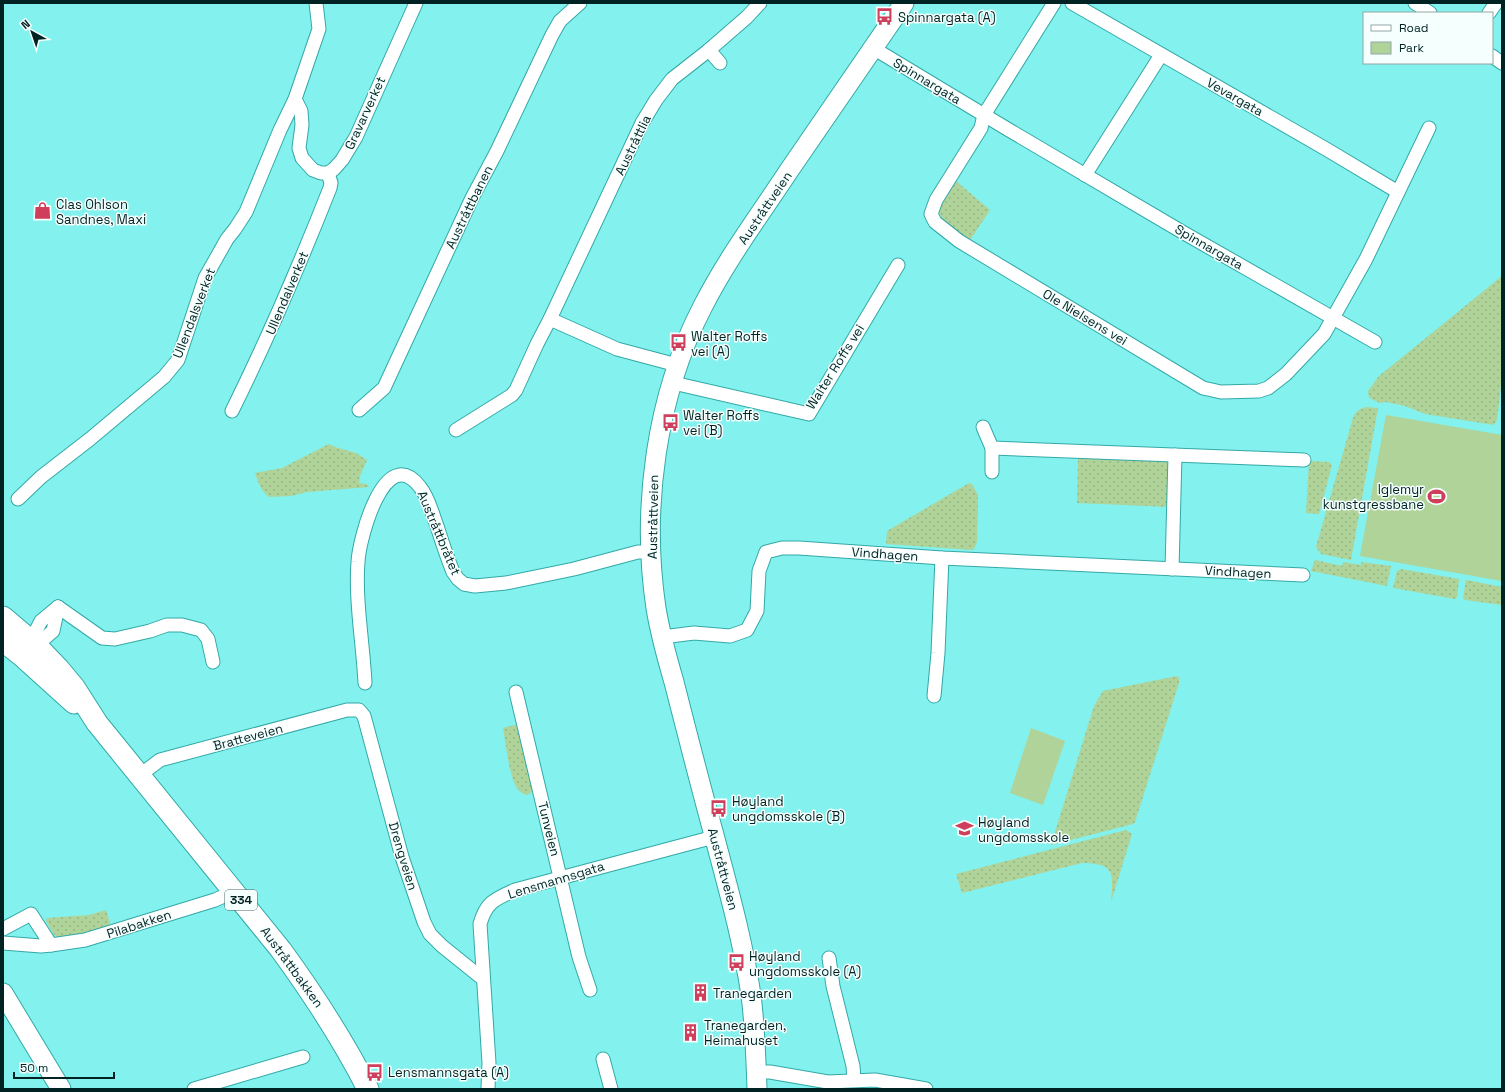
<svg xmlns="http://www.w3.org/2000/svg" width="1505" height="1092" font-family="'Space Grotesk',sans-serif">
  <style>
    .green { fill: url(#green-dots) }
    .pitch { fill: #afd398 }
    .lines { fill: none; stroke-linecap: round; stroke-linejoin: round }
    .minor-casing { stroke: #33a9a7; stroke-width: 15 }
    .secondary-casing { stroke: #33a9a7; stroke-width: 21 }
    .primary-casing { stroke: #33a9a7; stroke-width: 23 }
    .minor { stroke: #fff; stroke-width: 13 }
    .secondary { stroke: #fff; stroke-width: 19 }
    .primary { stroke: #fff; stroke-width: 21 }
    .labels { text-anchor: middle; dominant-baseline: central; stroke-width: 3; stroke-linejoin: round; paint-order: stroke }
    .shield { fill: #f5fffe; stroke: #4a6464; stroke-width: 1 }
    .shield-label { font-size: 12px; font-weight: bold; fill: #022 }
    .poi-label { font-size: 13px; fill: #022; stroke: #f5fffe; text-anchor: start }
    .street-label { font-size: 13px; fill: #022; stroke: #f5fffe }
  </style>
  <defs>
    <pattern id="green-dots" width="8" height="8" patternUnits="userSpaceOnUse"><rect width="8" height="8" fill="#afd398"/><path d="M2 2h.1M6 6h.1" fill="none" stroke="#95b583" stroke-width="1.8" stroke-linecap="round"/></pattern>
  </defs>
  <rect width="100%" height="100%" fill="#83f1ee"/>
  <g class="green">
    <path d="M 956,181 L 990,210 L 970,240 C 960,234 936,220 939,207 C 941,198 948,190 953,182 Z"/>
    <polygon points="1502,276 1502,377 1497,420 1494,425 1425,414 1405,406 1386,402 1380,403 1369,398 1368,391 1379,376"/>
    <path d="M 1366,407 L 1378,408 L 1351,560 L 1321,554 L 1316,547 L 1353,418 C 1356,411 1359,409 1366,407 Z"/>
    <path d="M 329,444 L 335,447 L 356,453 L 367,460 L 360,476 L 359,483 L 366,484 L 369,487 L 307,492 L 291,496 L 269,497 C 261,491 258,482 255,473 L 282,468 Z"/>
    <polygon points="1078,456 1165,461 1170,467 1170,507 1077,503"/>
    <polygon points="1309,461 1329,462 1332,465 1319,514 1306,513"/>
    <polygon points="969,483 972,484 978,495 978,499 977,542 974,549 972,550 886,544 887,531"/>
    <polygon points="1315,560 1342,566 1343,562 1361,565 1361,562 1391,566 1387,586 1311,571"/>
    <polygon points="1401,569 1459,579 1457,597 1455,599 1393,588 1397,571"/>
    <polygon points="1466,580 1502,587 1502,605 1465,600 1463,598"/>
    <polygon points="1177,676 1179,678 1179,683 1135,822 1133,824 1051,845 1094,706 1103,691"/>
    <path d="M 518,724 L 533,787 L 532,792 L 527,795 C 523,794 520,792 517,788 C 509,776 506,744 503,728 Z"/>
    <path d="M 1126,830 L 1132,834 L 1111,902 C 1113,874 1116,863 1082,863 L 962,893 L 956,874 Z"/>
    <polygon points="106,910 110,923 107,928 103,931 60,939 54,935 46,921 47,918 89,915"/>
  </g>
  <g class="pitch">
    <polygon points="1386,415 1502,435 1502,581 1360,556"/>
    <polygon points="1031,728 1065,741 1043,805 1010,793"/>
  </g>
  <g class="lines">
    <defs>
      <g id="minor">
        <polyline points="1054,3 984,115 981,128 936,200 931,214 935,222 959,241 1203,388 1221,392 1259,391 1268,388 1286,374 1324,334 1366,259 1429,128"/>
        <polyline points="1072,3 1326,149 1398,192"/>
        <polyline points="1415,3 1430,13"/>
        <polyline points="1489,13 1496,3"/>
        <polyline points="873,48 1009,130 1184,233 1375,342"/>
        <polyline points="709,50 720,63"/>
        <polyline points="1492,56 1502,63"/>
        <polyline points="295,99 301,111 302,125 299,148 302,158 313,170 321,173 328,173 334,169 342,160 356,137 416,3"/>
        <polyline points="1085,175 1161,55"/>
        <polyline points="550,319 617,349 677,365"/>
        <polyline points="672,380 682,385 809,414 898,265"/>
        <polyline points="359,410 384,388 472,198 497,151 552,35 560,21 580,3"/>
        <path d="M 232,411 C 268,338 300,264 330,188 L 331,183 L 328,173"/>
        <polyline points="983,427 992,448 992,472"/>
        <polyline points="456,430 512,395 516,390 537,344 550,319 642,123 656,100 672,79 709,50 747,17 760,3"/>
        <polyline points="992,448 1304,460"/>
        <polyline points="18,499 41,477 90,439 164,377 178,360 205,278 227,239 235,229 246,212 280,130 295,99 319,29 316,3"/>
        <polyline points="1172,569 1175,455"/>
        <polyline points="58,607 102,638 115,639 150,631 167,625 182,625 201,630 208,639 213,662"/>
        <polyline points="662,637 694,633 730,636 747,630 757,611 759,571 766,552 782,548 799,548 942,558 1303,575"/>
        <polyline points="28,646 41,621 58,607"/>
        <polyline points="32,649 53,631 58,607"/>
        <path d="M 365,683 C 363,643 355,600 358,562 C 359,539 385,441 420,487 C 429,498 432,513 437,526 C 442,542 447,557 453,572 L 458,579 L 464,584 L 475,586 L 506,583 L 574,569 L 638,552 L 651,552"/>
        <polyline points="516,692 579,957 590,990"/>
        <polyline points="934,696 938,653 942,558"/>
        <polyline points="140,775 160,760 347,710 359,710 364,716 402,857 424,922 430,934 442,946 483,979"/>
        <polyline points="3,929 31,914 51,945 85,940 215,900 224,896"/>
        <polyline points="3,943 41,946 51,945"/>
        <polyline points="829,958 833,986 853,1066 854,1080"/>
        <polyline points="603,1059 611,1089"/>
        <polyline points="756,1072 770,1072 828,1082 875,1080 926,1089"/>
        <polyline points="194,1089 303,1057"/>
        <path d="M 488,1089 L 489,1063 L 480,924 C 486,902 495,899 515,890 L 714,837"/>
      </g>
      <g id="secondary">
        <polyline points="3,993 61,1089"/>
        <path d="M 757,1089 C 756,1058 755,1026 751,995 C 743,941 728,888 714,835 C 700,784 687,733 674,682 C 667,658 660,633 656,608 C 641,508 656,396 703,306 C 727,259 759,216 788,172 C 827,116 865,59 904,3"/>
      </g>
      <g id="primary">
        <path d="M 3,617 L 36,645 L 59,669 L 74,687 L 97,723 L 281,950 C 313,994 343,1040 368,1089"/>
        <polyline points="3,641 22,656 74,703"/>
      </g>
    </defs>
    <use href="#minor" class="minor-casing"/>
    <use href="#secondary" class="secondary-casing"/>
    <use href="#primary" class="primary-casing"/>
    <use href="#minor" class="minor"/>
    <use href="#secondary" class="secondary"/>
    <use href="#primary" class="primary"/>
  </g>
  <defs>
    <symbol id="bus-bare" viewBox="-9 -9 18 18"><path d="M-5-6H5V4H4V6H2V4H-2V6H-4V4H-5ZM-3.5-4V0h7V-4ZM-3.5 1.2v1.5H-2V1.2ZM2 1.2v1.5H3.5V1.2Z" fill="#cf3f5b" stroke="#f5fffe" stroke-width="2.5" paint-order="stroke"/></symbol>
    <symbol id="shop-bare" viewBox="-9 -9 18 18"><path d="M-5-2.5h2.3a2.7 3.5 0 0 1 5.4 0H5L5.5 6h-11ZM-1.5-2.5h3a1.5 2.3 0 0 0-3 0Z" fill="#cf3f5b" stroke="#f5fffe" stroke-width="2.5" paint-order="stroke"/></symbol>
    <symbol id="stadium-bare" viewBox="-9 -9 18 18"><path d="M0-5a6.5 5 0 1 0 0 10a6.5 5 0 1 0 0-10ZM-3.5-1.8h7v3.6h-7Z" fill="#cf3f5b" stroke="#f5fffe" stroke-width="2.5" paint-order="stroke"/></symbol>
    <symbol id="school-bare" viewBox="-9 -9 18 18"><path d="M0-5L7-2L0 1L-7-2ZM-4 1L0 2.5L4 1V4Q0 6-4 4Z" fill="#cf3f5b" stroke="#f5fffe" stroke-width="2.5" paint-order="stroke"/></symbol>
    <symbol id="building-bare" viewBox="-9 -9 18 18"><path d="M-4-6H4V6H1V3H-1V6H-4ZM-2.5-4.3h1.7v1.8h-1.7ZM.8-4.3h1.7v1.8H.8ZM-2.5-1h1.7V.8h-1.7ZM.8-1h1.7V.8H.8Z" fill="#cf3f5b" stroke="#f5fffe" stroke-width="2.5" paint-order="stroke"/></symbol>
  </defs>
  <g fill-rule="evenodd">
    <use href="#bus-bare" x="872" y="4" width="25" height="25"/>
    <use href="#shop-bare" x="30" y="198" width="25" height="25"/>
    <use href="#bus-bare" x="666" y="330" width="25" height="25"/>
    <use href="#bus-bare" x="658" y="410" width="25" height="25"/>
    <use href="#stadium-bare" x="1424" y="484" width="25" height="25"/>
    <use href="#bus-bare" x="706" y="796" width="25" height="25"/>
    <use href="#school-bare" x="952" y="816" width="25" height="25"/>
    <use href="#bus-bare" x="724" y="950" width="25" height="25"/>
    <use href="#building-bare" x="688" y="980" width="25" height="25"/>
    <use href="#building-bare" x="678" y="1020" width="25" height="25"/>
    <use href="#bus-bare" x="362" y="1060" width="25" height="25"/>
  </g>
  <g class="labels">
    <rect class="shield" x="225" y="890" width="32" height="20" rx="3"/>
    <g class="shield-label">
      <text x="241" y="900">334</text>
    </g>
    <g class="poi-label">
      <text x="898" y="17">Spinnargata (A)</text>
      <text x="56" y="204">Clas Ohlson<tspan x="56" dy="15">Sandnes, Maxi</tspan></text>
      <text x="691" y="336">Walter Roffs<tspan x="691" dy="15">vei (A)</tspan></text>
      <text x="683" y="415">Walter Roffs<tspan x="683" dy="15">vei (B)</tspan></text>
      <text x="1424" y="489" text-anchor="end">Iglemyr<tspan x="1424" dy="15">kunstgressbane</tspan></text>
      <text x="732" y="801">Høyland<tspan x="732" dy="15">ungdomsskole (B)</tspan></text>
      <text x="978" y="822">Høyland<tspan x="978" dy="15">ungdomsskole</tspan></text>
      <text x="749" y="956">Høyland<tspan x="749" dy="15">ungdomsskole (A)</tspan></text>
      <text x="713" y="993">Tranegarden</text>
      <text x="704" y="1025">Tranegarden,<tspan x="704" dy="15">Heimahuset</tspan></text>
      <text x="388" y="1072">Lensmannsgata (A)</text>
    </g>
    <g class="street-label">
      <text transform="translate(927 81) rotate(31)">Spinnargata</text>
      <text transform="translate(1235 97) rotate(30)">Vevargata</text>
      <text transform="translate(365 113) rotate(-65)">Gravarverket</text>
      <text transform="translate(633 145) rotate(-64)">Austråttlia</text>
      <text transform="translate(469 207) rotate(-64)">Austråttbanen</text>
      <text transform="translate(765 208) rotate(-56)">Austråttveien</text>
      <text transform="translate(1209 247) rotate(30)">Spinnargata</text>
      <text transform="translate(287 293) rotate(-67)">Ullendalverket</text>
      <text transform="translate(194 313) rotate(-69)">Ullendalsverket</text>
      <text transform="translate(1085 317) rotate(31)">Ole Nielsens vei</text>
      <text transform="translate(835 367) rotate(-58)">Walter Roffs vei</text>
      <text transform="translate(653 517) rotate(-89)">Austråttveien</text>
      <text transform="translate(439 533) rotate(67)">Austråttbråtet</text>
      <text transform="translate(885 554) rotate(4)">Vindhagen</text>
      <text transform="translate(1238 572) rotate(3)">Vindhagen</text>
      <text transform="translate(248 737) rotate(-15)">Bratteveien</text>
      <text transform="translate(549 829) rotate(76)">Tunveien</text>
      <text transform="translate(403 856) rotate(73)">Drengveien</text>
      <text transform="translate(723 869) rotate(75)">Austråttveien</text>
      <text transform="translate(556 880) rotate(-17)">Lensmannsgata</text>
      <text transform="translate(139 924) rotate(-18)">Pilabakken</text>
      <text transform="translate(292 967) rotate(54)">Austråttbakken</text>
    </g>
  </g>
  <rect width="1505" height="1092" fill="none" stroke="#002222" stroke-width="8"/>
  <rect x="1363" y="12" width="130" height="52" fill="#f5fffe" stroke="#93a7a6"/>
  <rect x="1371" y="25" width="20" height="6" fill="#ffffff" stroke="#93a7a6"/>
  <text x="1399" y="32" font-size="12" fill="#002222">Road</text>
  <rect x="1371" y="42" width="20" height="12" fill="#afd398" stroke="#93a7a6"/>
  <text x="1399" y="52" font-size="12" fill="#002222">Park</text>
  <g transform="translate(32 32) rotate(320)" stroke="#f5fffe" stroke-width="3" paint-order="stroke">
  <path d="M0-3L7 15L0 10L-7 15Z" fill="#002222"/>
  <text y="-6" font-size="11" font-weight="bold" text-anchor="middle" fill="#002222">N</text>
  </g>
  <path d="M14 1072v6h100v-6" fill="none" stroke="#002222" stroke-width="2"/>
  <text x="20" y="1072" font-size="12" fill="#002222" stroke="#f5fffe" stroke-width="3" paint-order="stroke">50 m</text>
</svg>
